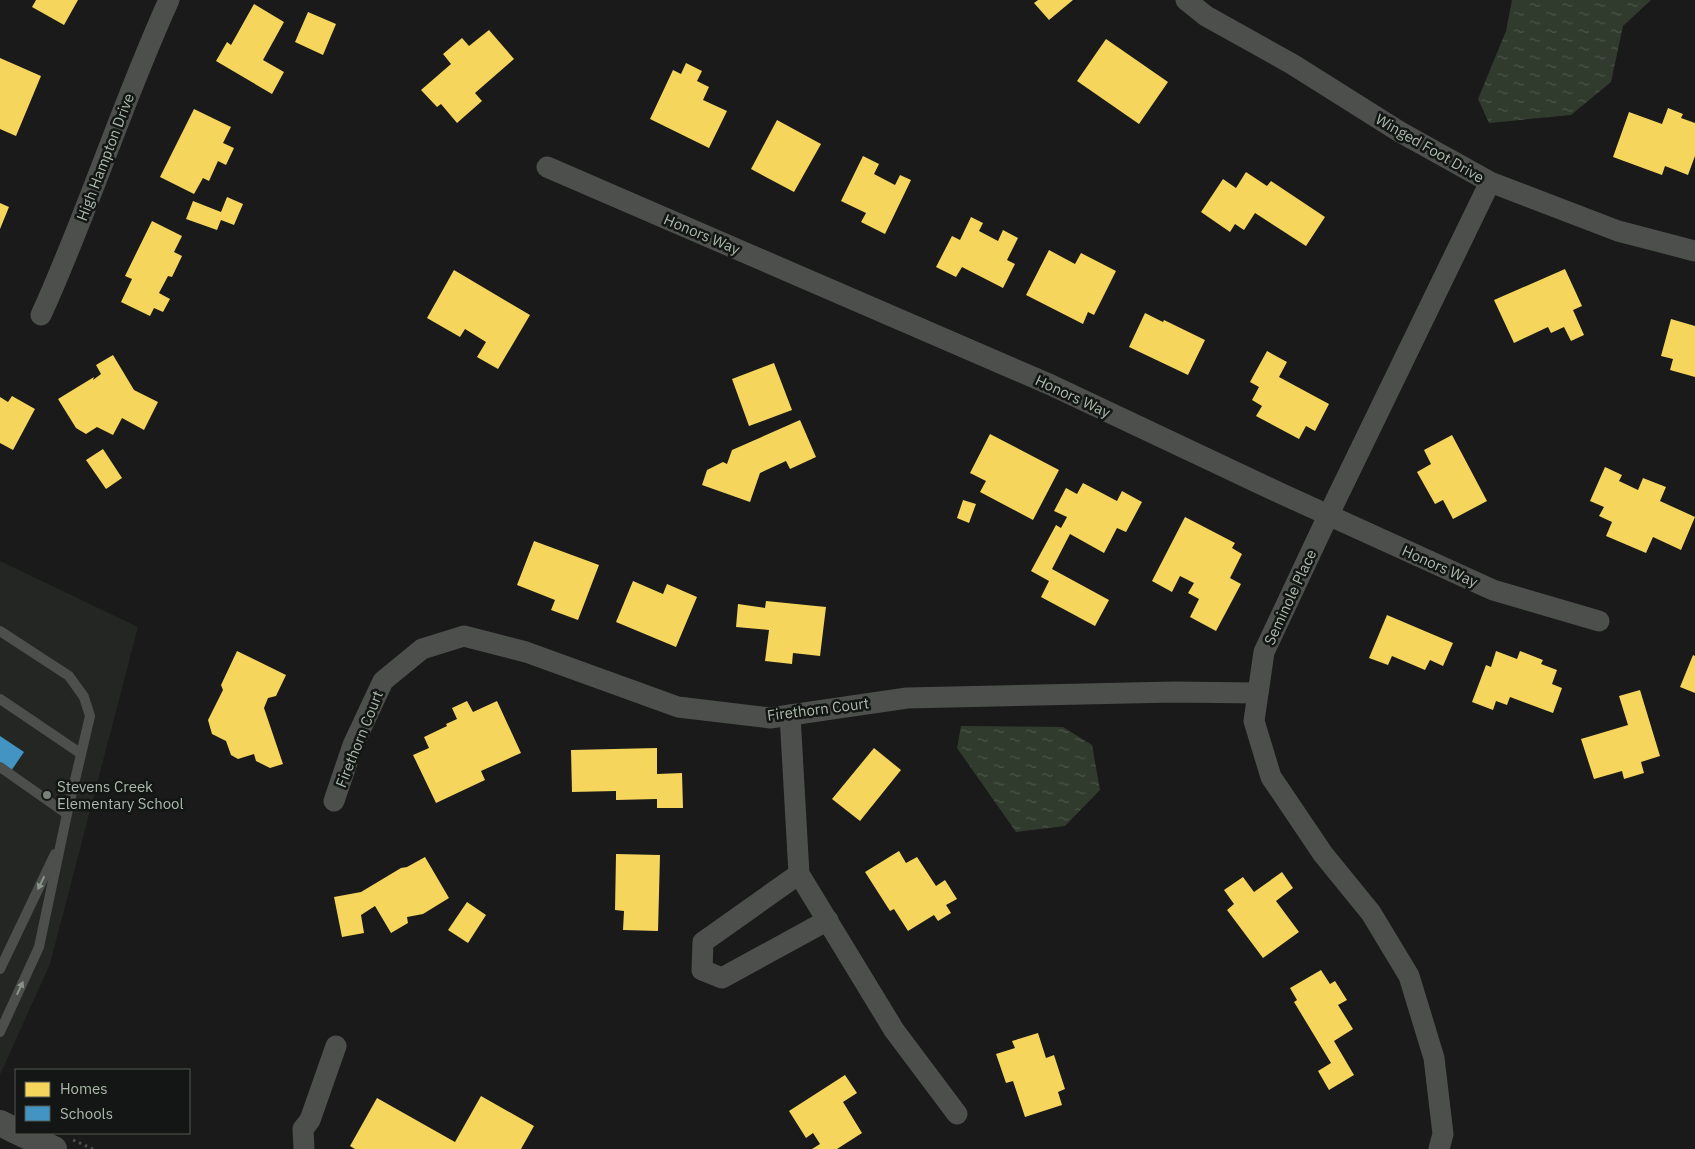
<svg xmlns="http://www.w3.org/2000/svg" width="1695" height="1149" font-family="'IBM Plex Sans',sans-serif">
  <style>
    .built { fill: #232623 }
    .water { fill: url(#water-ripples) }
    .homes { fill: #f6d55c }
    .schools { fill: #4393c3 }
    .lines { fill: none; stroke-linecap: round; stroke-linejoin: round }
    .path { stroke: #4d514d; stroke-width: 3; stroke-dasharray: 2.5 4; stroke-linecap: butt }
    .service { stroke: #4c4f4c; stroke-width: 10 }
    .minor { stroke: #4c4f4c; stroke-width: 21 }
    .tertiary { stroke: #4c4f4c; stroke-width: 26 }
    .oneway { fill: #8a958a }
    .poi-dot { fill: #788278; stroke: #131614; stroke-width: 2 }
    .labels { text-anchor: middle; dominant-baseline: central; stroke-width: 5; stroke-linejoin: round; paint-order: stroke }
    .street-label { font-size: 15px; fill: #abbaab; stroke: #131614 }
    .poi-label { font-size: 15px; fill: #abbaab; stroke: #131614; text-anchor: start }
  </style>
  <defs>
    <pattern id="water-ripples" width="26" height="14" patternUnits="userSpaceOnUse" patternTransform="scale(1.25)"><rect width="26" height="14" fill="#303b2d"/><path d="M2 4q2-2 4 0t4 0M15 11q2-2 4 0t4 0" fill="none" stroke="#4b5549"/></pattern>
  </defs>
  <rect width="100%" height="100%" fill="#191a19"/>
  <polygon class="built" points="0,561 138,627 50,964 0,1075"/>
  <g class="water">
    <polygon points="1512,0 1651,0 1623,26 1611,82 1571,115 1489,123 1478,99 1506,31"/>
    <polygon points="961,726 1063,727 1092,745 1100,790 1065,826 1016,832 957,748"/>
  </g>
  <g class="homes">
    <polygon points="36,0 78,0 64,25 32,7"/>
    <polygon points="1038,0 1073,0 1049,20 1034,3"/>
    <polygon points="254,4 284,22 263,60 284,72 272,94 216,61 227,42 231,45"/>
    <polygon points="308,12 336,24 323,55 295,42"/>
    <polygon points="489,30 514,59 475,93 482,101 457,123 441,104 437,107 421,90 451,64 443,54 462,38 469,46"/>
    <polygon points="1106,39 1168,82 1139,124 1077,81"/>
    <polygon points="0,58 41,76 16,136 0,129"/>
    <polygon points="686,63 702,71 697,81 709,87 703,100 727,111 709,148 650,119 673,70 681,74"/>
    <polygon points="1668,108 1683,114 1681,118 1695,123 1695,156 1688,175 1665,166 1662,175 1613,157 1629,112 1662,124"/>
    <polygon points="194,109 231,127 223,143 234,148 226,165 218,161 209,181 203,178 194,194 160,177"/>
    <polygon points="777,120 821,144 794,192 751,169"/>
    <polygon points="863,156 879,164 874,174 895,185 900,175 911,180 885,234 861,222 866,213 841,201"/>
    <polygon points="1246,172 1267,186 1271,181 1325,217 1306,246 1255,213 1244,230 1235,224 1230,232 1201,212 1223,179 1236,188"/>
    <polygon points="227,197 243,204 234,225 221,220 217,230 186,219 193,201 221,212"/>
    <polygon points="0,203 9,207 0,229"/>
    <polygon points="971,217 983,223 979,231 998,241 1003,230 1018,238 1007,260 1015,264 1003,288 962,267 956,277 936,267 952,236 960,240"/>
    <polygon points="152,221 182,236 174,252 182,256 172,277 168,276 159,293 170,299 163,312 154,308 150,316 121,302 132,279 125,276"/>
    <polygon points="1049,250 1075,264 1081,253 1116,271 1094,315 1088,312 1083,324 1026,295"/>
    <polygon points="1565,269 1582,306 1573,310 1584,335 1571,341 1564,327 1551,333 1548,327 1514,343 1494,300"/>
    <polygon points="454,270 530,315 498,369 477,357 486,342 465,329 460,337 427,318"/>
    <polygon points="1145,313 1163,322 1164,320 1205,340 1188,375 1129,347"/>
    <polygon points="1671,319 1695,326 1695,377 1670,370 1673,359 1661,356"/>
    <polygon points="1267,351 1287,362 1279,377 1329,404 1315,431 1306,426 1299,439 1256,416 1262,406 1252,400 1259,387 1250,382"/>
    <polygon points="113,355 134,390 158,402 144,430 122,418 113,435 97,427 86,434 76,428 58,399 94,377 93,380 101,374 96,365"/>
    <polygon points="774,363 792,410 749,426 732,379"/>
    <polygon points="12,396 35,409 13,450 0,443 0,397 8,402"/>
    <polygon points="800,420 816,457 790,469 786,461 760,473 750,502 702,485 707,470 723,462 727,464 732,450"/>
    <polygon points="990,434 1059,470 1033,520 980,492 986,481 970,473"/>
    <polygon points="1452,435 1487,501 1453,519 1443,500 1435,504 1417,472 1431,464 1424,450"/>
    <polygon points="103,449 122,478 106,489 86,460"/>
    <polygon points="1605,467 1622,475 1619,481 1638,490 1643,478 1666,487 1660,501 1695,517 1681,550 1653,537 1646,553 1606,536 1612,522 1599,516 1604,507 1590,501"/>
    <polygon points="1083,483 1117,501 1122,491 1142,502 1126,532 1117,528 1104,553 1070,534 1052,569 1109,600 1095,626 1041,597 1049,581 1031,571 1056,525 1061,528 1067,517 1054,511 1066,488 1077,494"/>
    <polygon points="963,500 976,504 969,523 957,518"/>
    <polygon points="1185,517 1235,543 1232,548 1242,554 1230,578 1241,584 1216,631 1190,617 1199,599 1188,593 1194,583 1180,576 1172,592 1152,581"/>
    <polygon points="534,541 599,565 578,620 551,610 555,600 517,585"/>
    <polygon points="633,581 663,594 667,584 697,597 676,647 616,622"/>
    <polygon points="766,601 826,607 820,656 793,653 792,664 765,661 769,630 736,627 738,604 765,608"/>
    <polygon points="1387,615 1453,643 1443,666 1430,660 1425,670 1392,656 1388,665 1369,658"/>
    <polygon points="237,651 286,675 276,696 268,698 264,708 283,764 270,768 256,761 254,754 238,759 231,755 226,741 212,734 208,720 223,690 221,685"/>
    <polygon points="1496,651 1517,659 1520,651 1543,660 1541,664 1557,670 1552,684 1562,688 1553,713 1510,697 1507,705 1496,701 1493,710 1472,702 1486,665 1491,667"/>
    <polygon points="1693,655 1695,656 1695,693 1680,687"/>
    <polygon points="1640,690 1660,756 1641,762 1644,773 1624,779 1622,771 1594,779 1581,739 1628,725 1619,696"/>
    <polygon points="467,701 473,712 497,701 521,753 481,771 485,780 436,803 413,755 429,748 424,737 447,726 446,724 457,719 452,708"/>
    <polygon points="657,748 657,774 682,773 683,808 657,808 657,799 616,800 616,791 572,792 571,750"/>
    <polygon points="874,748 901,770 860,821 832,799"/>
    <polygon points="899,851 906,863 917,857 936,886 945,880 957,899 946,905 951,913 938,921 934,915 908,931 894,909 890,911 865,872"/>
    <polygon points="616,854 660,855 658,931 623,930 624,911 615,910"/>
    <polygon points="425,857 449,898 423,914 407,917 408,923 391,933 375,906 361,915 364,933 342,937 334,897 361,892 401,868 407,867"/>
    <polygon points="1282,872 1293,888 1276,901 1299,932 1263,958 1227,910 1234,904 1224,890 1243,877 1254,892"/>
    <polygon points="467,902 486,915 468,943 448,930"/>
    <polygon points="1321,970 1330,984 1335,981 1347,1000 1338,1005 1353,1029 1334,1041 1354,1075 1329,1090 1318,1071 1331,1063 1294,1002 1297,1000 1290,988"/>
    <polygon points="1038,1033 1046,1058 1054,1055 1065,1089 1058,1092 1062,1105 1025,1117 1013,1081 1006,1083 996,1054 1015,1048 1012,1041"/>
    <polygon points="845,1075 857,1093 843,1102 862,1133 837,1149 812,1149 820,1144 813,1133 806,1138 789,1111"/>
    <polygon points="481,1096 534,1126 521,1149 355,1149 350,1146 377,1098 455,1142"/>
  </g>
  <polygon class="schools" points="0,736 24,752 11,771 0,763"/>
  <g class="lines">
    <polyline class="path" points="73,1140 93,1149"/>
    <g class="service">
      <polyline points="0,631 69,676 84,697 90,716 67,814 39,947 0,1032"/>
      <polyline points="0,699 80,753"/>
      <polyline points="0,767 67,814"/>
      <polyline points="0,969 55,854"/>
    </g>
    <g class="minor">
      <polyline points="1186,0 1206,16 1292,64 1400,132 1490,182 1618,231 1695,251"/>
      <polyline points="547,167 1051,385 1282,494 1493,590 1599,621"/>
      <path d="M 41,315 C 88,212 122,103 169,0"/>
      <polyline points="790,715 799,874 894,1030 957,1114"/>
      <polyline points="334,801 353,745 383,681 422,649 464,636 526,652 678,707 770,718 907,698 1174,692 1258,693"/>
      <polyline points="799,874 703,942 702,970 722,978 828,920"/>
      <polyline points="304,1149 303,1129 310,1120 336,1046"/>
      <polyline points="1439,1149 1443,1134 1434,1058 1409,976 1371,913 1323,854 1271,777 1254,721 1264,652 1328,516 1490,182"/>
    </g>
    <g class="tertiary">
      <polyline points="0,1123 16,1131"/>
      <polyline points="20,1133 54,1149"/>
    </g>
  </g>
  <defs><path id="oneway-solid" d="M-6-.8H1V-3.2L6.5 0L1 3.2V.8H-6Z" transform="scale(1.25)"/></defs>
  <g class="oneway">
    <use href="#oneway-solid" transform="translate(41 883) rotate(116)"/>
    <use href="#oneway-solid" transform="translate(20 988) rotate(-65)"/>
  </g>
  <circle class="poi-dot" cx="47" cy="795" r="5"/>
  <g class="labels">
    <g class="street-label">
      <text transform="translate(1430 148) rotate(30)">Winged Foot Drive</text>
      <text transform="translate(105 157) rotate(-69)">High Hampton Drive</text>
      <text transform="translate(702 234) rotate(23)">Honors Way</text>
      <text transform="translate(1073 396) rotate(25)">Honors Way</text>
      <text transform="translate(1440 566) rotate(24)">Honors Way</text>
      <text transform="translate(1290 597) rotate(-65)">Seminole Place</text>
      <text transform="translate(818 709) rotate(-7)">Firethorn Court</text>
      <text transform="translate(359 739) rotate(-68)">Firethorn Court</text>
    </g>
    <g class="poi-label">
      <text x="57" y="786">Stevens Creek<tspan x="57" dy="17">Elementary School</tspan></text>
    </g>
  </g>
  <rect x="15" y="1069" width="175" height="65" fill="#131614" stroke="#505850"/>
  <rect x="25" y="1082" width="25" height="15" fill="#f6d55c" stroke="#505850"/>
  <text x="60" y="1094" font-size="15" fill="#abbaab">Homes</text>
  <rect x="25" y="1106" width="25" height="15" fill="#4393c3" stroke="#505850"/>
  <text x="60" y="1119" font-size="15" fill="#abbaab">Schools</text>
</svg>
